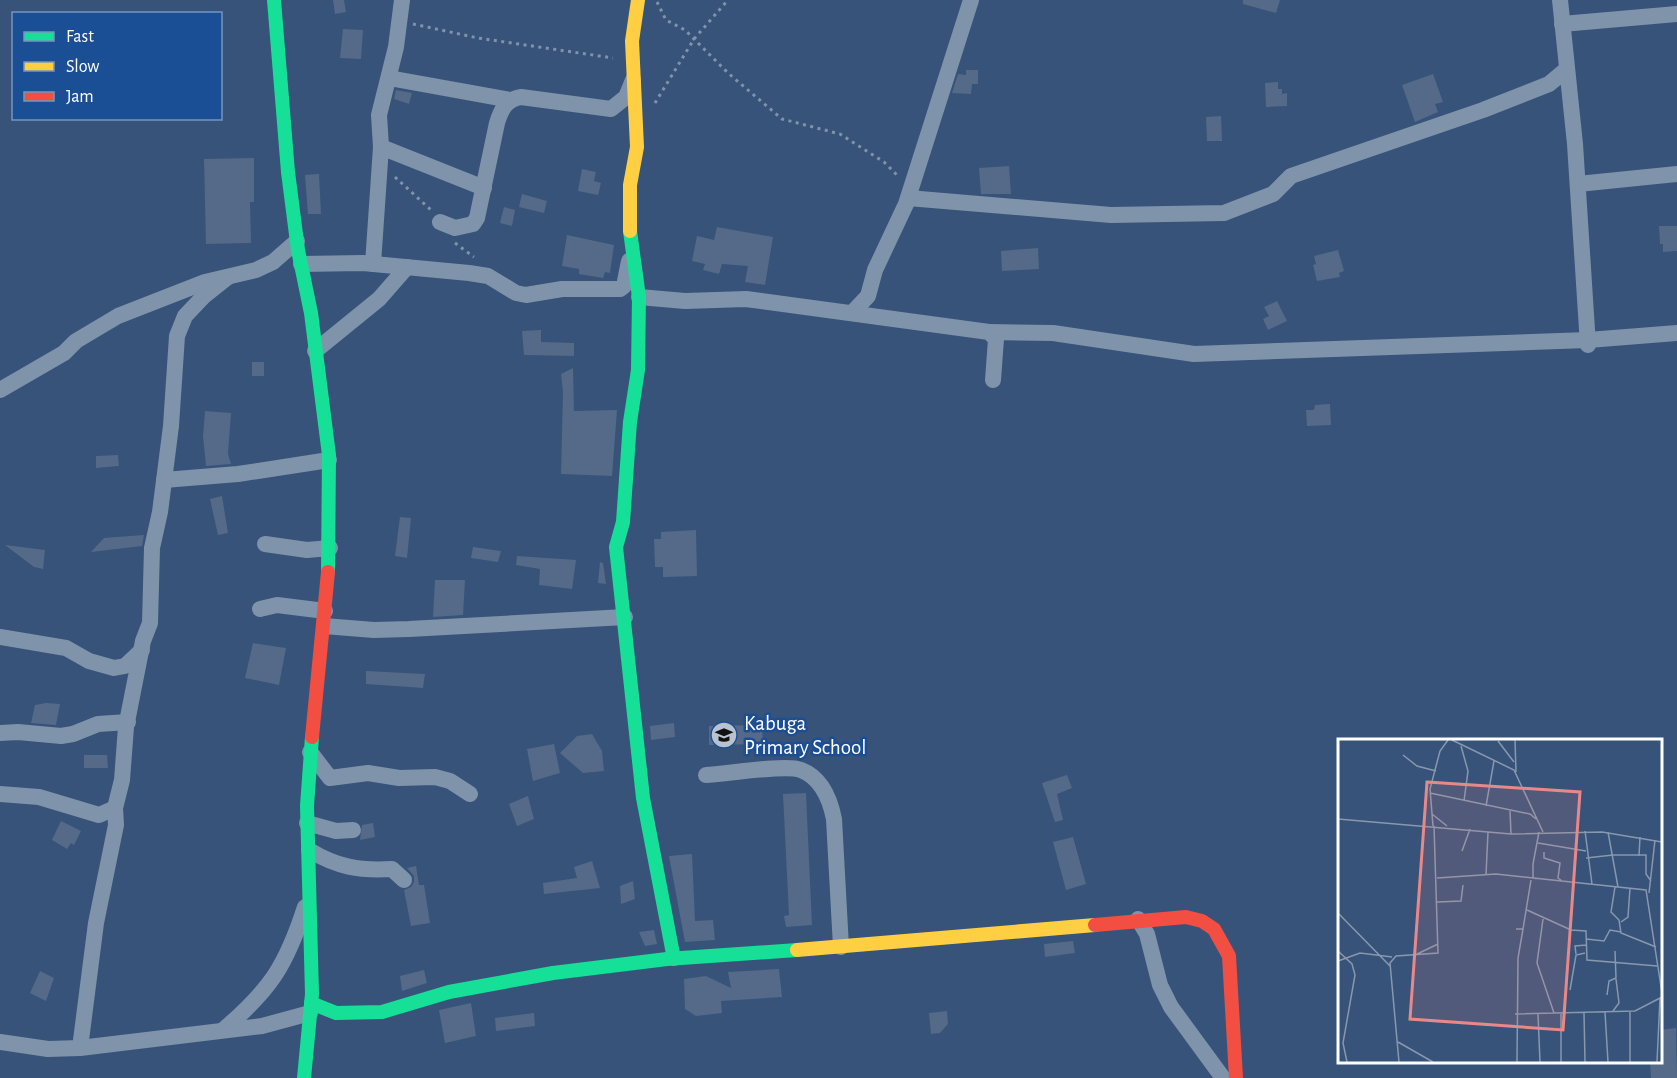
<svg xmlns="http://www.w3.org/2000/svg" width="1677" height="1078" font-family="'Alegreya Sans',sans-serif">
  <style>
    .building { fill: #546a88 }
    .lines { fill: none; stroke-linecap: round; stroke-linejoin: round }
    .path { stroke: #7f93ab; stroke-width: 3; stroke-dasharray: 3 4.5; stroke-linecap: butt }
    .street { stroke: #7f93ab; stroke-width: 16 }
    .fast { stroke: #16e098; stroke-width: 14 }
    .slow { stroke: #ffcf43; stroke-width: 14 }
    .jam { stroke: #f24e42; stroke-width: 14 }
    .labels { text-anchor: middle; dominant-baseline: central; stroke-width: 5; stroke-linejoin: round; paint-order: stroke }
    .poi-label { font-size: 21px; fill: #fff; stroke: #1b4f95; text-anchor: start }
    .inset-road { fill: none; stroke: #8798af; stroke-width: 1.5 }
    .view { fill: #e88989; fill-opacity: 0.15; stroke: #e88989; stroke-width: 3 }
    .inset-edge { fill: none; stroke: #fff; stroke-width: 3 }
  </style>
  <rect width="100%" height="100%" fill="#375379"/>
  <g class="building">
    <polygon points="333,0 344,0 346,12 335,14"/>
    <polygon points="1243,0 1280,0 1276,13 1243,4"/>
    <polygon points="343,29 363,30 361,59 340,58"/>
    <polygon points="966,70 978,70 978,84 972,84 971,94 952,93 958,74 966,75"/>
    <polygon points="1433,74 1443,102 1435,104 1438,112 1415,122 1402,85"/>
    <polygon points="1278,82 1278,89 1282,89 1282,94 1287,93 1287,106 1266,107 1265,83"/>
    <polygon points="396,90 412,93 409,104 394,99"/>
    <polygon points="1221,116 1222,141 1207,141 1206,117"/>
    <polygon points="254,158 254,202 250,202 251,243 206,244 204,159"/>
    <polygon points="1009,166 1011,194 981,194 979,168"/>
    <polygon points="582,169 596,172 594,181 601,183 598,195 578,191"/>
    <polygon points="319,174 321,214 308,214 305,175"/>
    <polygon points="522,194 547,201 544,213 519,207"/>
    <polygon points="504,207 515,210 512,226 500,223"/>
    <polygon points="1659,226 1677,226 1677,251 1663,252 1663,244 1660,244"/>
    <polygon points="717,227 773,237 765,285 745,282 748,266 722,264 719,274 703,270 705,264 692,261 697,236 714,240"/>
    <polygon points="567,235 614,245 610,273 605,272 603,278 579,274 579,269 562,266"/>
    <polygon points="1038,248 1039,269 1002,271 1001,251"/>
    <polygon points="1338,250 1344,271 1339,273 1340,277 1317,281 1313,265 1316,264 1314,256"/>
    <polygon points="1277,301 1287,321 1268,330 1263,319 1269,316 1264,307"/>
    <polygon points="541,330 541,342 574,343 574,356 524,355 522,331"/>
    <rect x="252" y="362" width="12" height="14"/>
    <polygon points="573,368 574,411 617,410 612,476 561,474 563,392 561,374"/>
    <polygon points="1330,404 1331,425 1307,426 1306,410 1314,410 1315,405"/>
    <polygon points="205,411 231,413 228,454 231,464 206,466 203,436"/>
    <polygon points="118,455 119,466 96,468 96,456"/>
    <polygon points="222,496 228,533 218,535 210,499"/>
    <polygon points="400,517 411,518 407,558 395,556"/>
    <polygon points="696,530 697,576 663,577 663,567 655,567 654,539 661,539 661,532"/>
    <polygon points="144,535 142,546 91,552 104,538"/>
    <polygon points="5,545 45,550 43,569 34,567"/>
    <polygon points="473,547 501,551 498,562 471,558"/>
    <polygon points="517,556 576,560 572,589 539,585 540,569 516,565"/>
    <polygon points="600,562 603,563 606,584 598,583"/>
    <polygon points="435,580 465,580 463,615 433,617"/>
    <polygon points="253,643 286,648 279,685 245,678"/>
    <polygon points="366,671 425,674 423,688 366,684"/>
    <polygon points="46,703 60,704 56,725 31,723 35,705"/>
    <polygon points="674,723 675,737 651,740 650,726"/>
    <polygon points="762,725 763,744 709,745 709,726"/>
    <polygon points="592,734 602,751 604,771 583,773 560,753 577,736"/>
    <polygon points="554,744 560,773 533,781 527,749"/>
    <polygon points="84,755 107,755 108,768 84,768"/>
    <polygon points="1067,775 1072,788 1057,794 1063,820 1055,822 1042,783"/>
    <polygon points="806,793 812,925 786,927 784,916 789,915 783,794"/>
    <polygon points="528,796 534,819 517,826 509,804"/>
    <polygon points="61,821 81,831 74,845 71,843 67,849 52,840"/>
    <polygon points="373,823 375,837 360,840 362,825"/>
    <polygon points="1073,837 1086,884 1066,890 1053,842"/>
    <polygon points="692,854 695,921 713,920 715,940 685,942 669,856"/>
    <polygon points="592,861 600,888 544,894 543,883 577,878 574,867"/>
    <polygon points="416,866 419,885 424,885 430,923 411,926 404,890 411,887 414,882 414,876 407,868"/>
    <polygon points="633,881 635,899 621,904 620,886"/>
    <polygon points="654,930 657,944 645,946 639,932"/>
    <polygon points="1073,941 1075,953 1045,957 1044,944"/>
    <polygon points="779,969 782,997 721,1001 722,1013 696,1016 685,1009 684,979 706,976 731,988 728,972"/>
    <polygon points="424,970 427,983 402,991 400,976"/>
    <polygon points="40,971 54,978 46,1001 30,993"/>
    <polygon points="471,1003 476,1036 445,1043 439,1010"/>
    <polygon points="947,1011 948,1024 940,1033 931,1034 929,1013"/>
    <polygon points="534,1013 535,1026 496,1031 495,1018"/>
    <polygon points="1676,1028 1677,1078 1651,1078 1650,1062 1660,1062 1660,1030"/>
  </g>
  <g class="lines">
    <g class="path">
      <polyline points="657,2 666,20 685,30 728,73 782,119 840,134 884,162 899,177"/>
      <polyline points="413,24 478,38 613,58"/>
      <polyline points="655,103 694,39 728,0"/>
      <polyline points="395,177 432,211"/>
      <polyline points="455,243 474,257"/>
    </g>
    <g class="street">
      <polyline points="1560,0 1575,144 1588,345"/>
      <polyline points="1562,24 1677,14"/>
      <polyline points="389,78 510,100"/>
      <polyline points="381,147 484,188"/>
      <polyline points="1578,184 1677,174"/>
      <polyline points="908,198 1111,215 1224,213 1273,194 1291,176 1483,110 1549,84 1567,69"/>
      <path d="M 440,222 L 455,228 L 473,224 L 477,218 L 497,123 C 501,110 506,99 521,97 L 611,109 L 626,97 L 633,80"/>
      <polyline points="301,264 363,263 469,273 488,276 516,293 526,295 562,289 620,289 624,286 629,261"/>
      <polyline points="373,264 381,147 379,115 396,47 402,0"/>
      <polyline points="639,297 685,301 746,299 989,332 996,339 993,380"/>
      <polyline points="852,313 868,296 875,270 906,204 971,0"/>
      <polyline points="989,332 1053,333 1194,354 1588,340 1677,333"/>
      <polyline points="315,351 379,299 407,267"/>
      <polyline points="0,390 64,353 76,341 118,316 205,282 256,270 273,262 297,241"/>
      <polyline points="164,480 238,474 329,460"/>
      <polyline points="265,544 307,550 330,548"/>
      <polyline points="260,609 277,605 325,611"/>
      <polyline points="324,626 374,630 409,629 625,617"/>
      <polyline points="0,637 66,648 89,661 114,668 125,666 142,650"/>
      <polyline points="0,733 18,732 61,736 73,734 98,724 128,722"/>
      <polyline points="310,752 330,778 368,773 399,778 435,777 450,781 470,794"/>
      <path d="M 706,775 C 726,774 786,764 801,770 C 822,778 830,799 834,819 L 841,947"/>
      <polyline points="0,794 39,797 99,815 115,808"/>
      <polyline points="307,823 336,831 353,830"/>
      <path d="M 309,850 C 337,867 359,871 392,869 L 404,880"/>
      <polyline points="1138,919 1147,934 1160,985 1171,1007 1223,1078"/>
      <path d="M 223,1030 C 270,990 286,966 305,907"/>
      <polyline points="0,1042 48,1049 80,1048 262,1026 310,1013"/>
      <polyline points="80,1048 96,923 116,825 115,808 122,780 126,727 143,641 150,623 152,548 160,512 171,426 177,336 185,316 204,296 228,277"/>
    </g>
    <g class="fast">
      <polyline points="274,0 288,172 298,250 311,313 329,455 328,572"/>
      <polyline points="630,231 639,297 638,370 630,422 623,522 616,547 643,798 674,959"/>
      <polyline points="311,1003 336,1013 382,1012 449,992 553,973 667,959 797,950"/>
      <polyline points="304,1078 312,994 307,806 312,737"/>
    </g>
    <g class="slow">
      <polyline points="630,231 630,185 637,147 632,41 638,0"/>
      <polyline points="797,950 1095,925"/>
    </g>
    <g class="jam">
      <polyline points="312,737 328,572"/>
      <polyline points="1095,925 1186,917 1202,921 1214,929 1229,956 1236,1078"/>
    </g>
  </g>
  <defs>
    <symbol id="school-disc" viewBox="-11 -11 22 22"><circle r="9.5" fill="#b9c3d0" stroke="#1b4f95"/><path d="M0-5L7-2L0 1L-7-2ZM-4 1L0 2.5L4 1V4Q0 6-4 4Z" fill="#111"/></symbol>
  </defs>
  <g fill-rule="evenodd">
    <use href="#school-disc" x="709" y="720" width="30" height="30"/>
  </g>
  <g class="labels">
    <g class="poi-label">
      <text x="744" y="723">Kabuga<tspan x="744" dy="24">Primary School</tspan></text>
    </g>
  </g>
  <g transform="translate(1338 739)">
    <rect width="324" height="324" fill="#375379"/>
    <path class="inset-road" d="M 114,1 L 176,31 L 205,93M 177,1 L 178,33M 160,2 L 176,23M 123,7 L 130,32 L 126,62M 65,16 L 79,27 L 98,32M 92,54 L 192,75 L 198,80M 148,67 L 156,22M 172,72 L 173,95M 94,75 L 109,87M 0,80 L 173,95 L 264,93 L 324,103M 95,87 L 92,50 L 102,12 L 110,1M 247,92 L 254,145M 270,93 L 280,148M 200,104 L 248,112M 124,112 L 132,90M 206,113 L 206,119 L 222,124 L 220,139 L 224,142M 275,116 L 308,116 L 308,135 L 313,142M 301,117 L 302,98M 248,119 L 275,116M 148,136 L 150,93M 99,139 L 158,135 L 308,151 L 324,254M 198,140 L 195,138 L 195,125 L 201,93M 277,148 L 273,173 L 281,181 L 283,194 L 318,208M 311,154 L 317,101M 99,163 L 123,162 L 125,146M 189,171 L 233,191 L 248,192 L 249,221 L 319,227M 0,174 L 52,227M 205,180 L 199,224 L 216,274M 283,183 L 290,178 L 292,149M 178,190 L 185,190 L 193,141M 248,200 L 266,202 L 272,191 L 283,193M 0,212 L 14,225 L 17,236 L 5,304 L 9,323M 238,215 L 237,207 L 248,206M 75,217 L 100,205M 0,222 L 22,214 L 54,218M 232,251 L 238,216 L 247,214M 269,256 L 271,242 L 278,239 L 277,212M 275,272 L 281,264 L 278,240M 292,272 L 292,323M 267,273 L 270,323M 223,274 L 223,323M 246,274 L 247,323M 177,275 L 297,272 L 324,258M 200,275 L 202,323M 60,303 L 95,323M 61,323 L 52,224 L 58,217 L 100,214 L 96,87M 179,323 L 180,219 L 185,190M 319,323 L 322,259"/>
    <path class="view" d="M 89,43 L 242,53 L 225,291 L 72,280 Z"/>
    <rect width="324" height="324" class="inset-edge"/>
  </g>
  <rect x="12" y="12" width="210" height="108" fill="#1b4f95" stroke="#7695bf" stroke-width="1.5"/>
  <rect x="24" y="32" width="30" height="9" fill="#16e098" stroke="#7695bf" stroke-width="1.5"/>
  <text x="66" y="42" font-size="18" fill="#ffffff">Fast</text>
  <rect x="24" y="62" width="30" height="9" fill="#ffcf43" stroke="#7695bf" stroke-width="1.5"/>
  <text x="66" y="72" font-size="18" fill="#ffffff">Slow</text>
  <rect x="24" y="92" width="30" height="9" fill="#f24e42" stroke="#7695bf" stroke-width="1.5"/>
  <text x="66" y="102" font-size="18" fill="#ffffff">Jam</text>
</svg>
